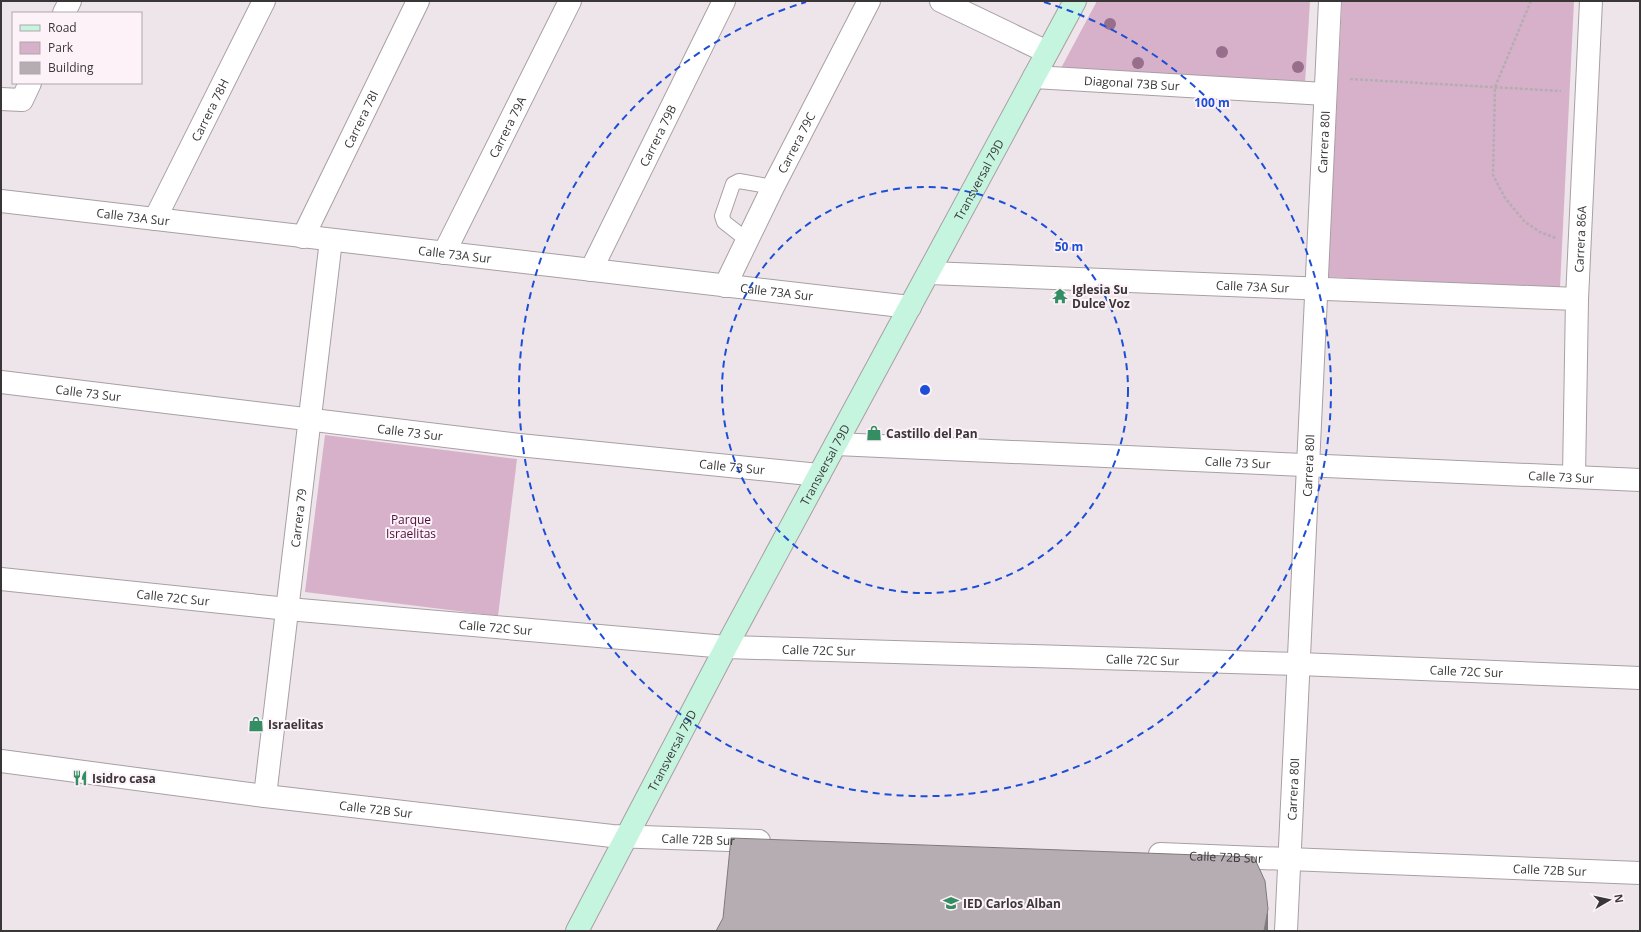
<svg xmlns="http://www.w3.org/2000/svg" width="1641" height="932" font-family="'Open Sans',sans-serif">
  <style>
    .green { fill: #d7b1c9 }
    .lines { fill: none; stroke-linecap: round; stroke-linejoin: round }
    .service-casing { stroke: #a89fa4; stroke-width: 16 }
    .minor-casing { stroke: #a89fa4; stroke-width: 24 }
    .secondary-casing { stroke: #a89fa4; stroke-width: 24 }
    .path { stroke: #b4adb2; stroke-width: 2.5; stroke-dasharray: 3 2; stroke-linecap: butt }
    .service { stroke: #fff; stroke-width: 14 }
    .minor { stroke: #fff; stroke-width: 22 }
    .secondary { stroke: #c5f4df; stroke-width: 22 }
    .tree { fill: #976f8c }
    .shaded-wall { fill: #7f797d }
    .building { fill: #b6adb3; stroke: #7f797d }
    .ring { fill: none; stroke: #1d4ed8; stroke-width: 2; stroke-dasharray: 7 5 }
    .labels { text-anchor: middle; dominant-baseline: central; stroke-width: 4; stroke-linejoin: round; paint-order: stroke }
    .street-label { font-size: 12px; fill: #393638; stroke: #fcf2f8 }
    .poi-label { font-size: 12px; font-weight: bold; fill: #393638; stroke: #fcf2f8; text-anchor: start }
    .park-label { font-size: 12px; fill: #4f0e3e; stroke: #fcf2f8 }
    .centre { fill: #1d4ed8; stroke: #fcf2f8; stroke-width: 2 }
    .ring-label { font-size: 12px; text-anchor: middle; font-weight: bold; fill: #1d4ed8; stroke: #fcf2f8; stroke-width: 4; stroke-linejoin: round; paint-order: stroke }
  </style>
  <rect width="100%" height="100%" fill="#eee5eb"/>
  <g class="green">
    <polygon points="1097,1 1310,1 1305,83 1060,70"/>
    <polygon points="1342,1 1574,1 1560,288 1328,277"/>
    <polygon points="325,435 517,459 498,616 305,592"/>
  </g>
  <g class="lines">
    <defs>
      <polyline id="service" points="747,240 724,222 722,216 733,184 739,181 773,187"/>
      <g id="minor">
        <polyline points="941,1 1047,52"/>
        <polyline points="64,13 70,1"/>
        <path id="s1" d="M 1034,77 L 1325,94"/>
        <polyline points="1,99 22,100 30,83"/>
        <path id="s2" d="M 1,201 L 910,307"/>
        <path id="s3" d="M 155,219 L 264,1"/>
        <path id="s4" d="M 303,237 L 418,1"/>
        <path id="s5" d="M 444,253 L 570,1"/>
        <path id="s6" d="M 591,270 L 724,1"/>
        <path id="s7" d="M 929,273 L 1577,299"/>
        <path id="s8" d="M 725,286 L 773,187 L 869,1"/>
        <path id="s9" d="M 1,382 L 519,445 L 819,475"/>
        <path id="s10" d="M 836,444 L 1640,480"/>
        <path id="s11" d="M 1574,476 L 1577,299 L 1591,1"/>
        <path id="s12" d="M 1,579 L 288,609 L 726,647 L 1299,664 L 1640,678"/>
        <path id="s13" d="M 1,761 L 265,796 L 612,836 L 759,841"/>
        <path id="s14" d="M 265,796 L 331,240"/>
        <path id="s15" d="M 1160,854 L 1640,873"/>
        <path id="s16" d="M 1286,931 L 1330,1"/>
      </g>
      <g id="secondary">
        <path id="s17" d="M 577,931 L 726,647 L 1075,1"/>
      </g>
    </defs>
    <use href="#service" class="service-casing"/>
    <use href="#minor" class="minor-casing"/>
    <use href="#secondary" class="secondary-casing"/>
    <g class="path">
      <polyline points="1531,1 1495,87 1493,175 1505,198 1525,222 1540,232 1556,238"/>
      <polyline points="1350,79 1561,91"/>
    </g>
    <use href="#service" class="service"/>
    <use href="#minor" class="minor"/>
    <use href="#secondary" class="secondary"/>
  </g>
  <g class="tree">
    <circle cx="1110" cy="24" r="6"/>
    <circle cx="1222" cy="52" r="6"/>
    <circle cx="1138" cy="63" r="6"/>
    <circle cx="1298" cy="67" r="6"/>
  </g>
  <polygon class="shaded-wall" points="1268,909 1268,931 1264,931"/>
  <polygon class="building" points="731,838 1254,857 1265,881 1268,909 1264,931 716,931 723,918"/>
  <g class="ring">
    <circle cx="925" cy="390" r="203"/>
    <path d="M1044 2A406 406 0 1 1 806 2"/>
  </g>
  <defs>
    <symbol id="temple-bare" viewBox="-9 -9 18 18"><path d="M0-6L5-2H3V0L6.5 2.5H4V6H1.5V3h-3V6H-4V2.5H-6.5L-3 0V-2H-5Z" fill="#348d63" stroke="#fcf2f8" stroke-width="2.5" paint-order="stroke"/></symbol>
    <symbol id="shop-bare" viewBox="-9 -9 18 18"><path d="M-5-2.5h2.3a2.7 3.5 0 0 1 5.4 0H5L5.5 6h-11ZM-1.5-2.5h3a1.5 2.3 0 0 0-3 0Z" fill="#348d63" stroke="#fcf2f8" stroke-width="2.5" paint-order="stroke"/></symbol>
    <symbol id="restaurant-bare" viewBox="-9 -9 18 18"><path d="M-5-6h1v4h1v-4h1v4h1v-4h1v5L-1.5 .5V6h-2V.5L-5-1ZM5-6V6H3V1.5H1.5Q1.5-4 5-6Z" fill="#348d63" stroke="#fcf2f8" stroke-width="2.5" paint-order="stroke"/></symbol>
    <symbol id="school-bare" viewBox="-9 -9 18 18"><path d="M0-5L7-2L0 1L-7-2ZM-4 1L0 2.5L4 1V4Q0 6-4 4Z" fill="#348d63" stroke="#fcf2f8" stroke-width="2.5" paint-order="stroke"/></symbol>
  </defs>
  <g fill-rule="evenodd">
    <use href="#temple-bare" x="1049" y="285" width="22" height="22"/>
    <use href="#shop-bare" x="863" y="422" width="22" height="22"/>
    <use href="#shop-bare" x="245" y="713" width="22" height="22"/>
    <use href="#restaurant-bare" x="69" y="767" width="22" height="22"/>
    <use href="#school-bare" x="940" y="892" width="22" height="22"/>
  </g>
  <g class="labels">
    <g class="street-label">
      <text stroke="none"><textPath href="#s1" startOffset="98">Diagonal 73B Sur</textPath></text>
      <text stroke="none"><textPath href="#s3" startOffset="122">Carrera 78H</textPath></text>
      <text stroke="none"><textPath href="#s4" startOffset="131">Carrera 78I</textPath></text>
      <text stroke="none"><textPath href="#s5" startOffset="141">Carrera 79A</textPath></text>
      <text stroke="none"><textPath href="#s6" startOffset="150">Carrera 79B</textPath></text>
      <text stroke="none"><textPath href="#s16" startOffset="790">Carrera 80I</textPath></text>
      <text stroke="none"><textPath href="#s8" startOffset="160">Carrera 79C</textPath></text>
      <text stroke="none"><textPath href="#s17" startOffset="852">Transversal 79D</textPath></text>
      <text stroke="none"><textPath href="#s2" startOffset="133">Calle 73A Sur</textPath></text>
      <text stroke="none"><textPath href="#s11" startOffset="237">Carrera 86A</textPath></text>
      <text stroke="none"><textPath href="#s2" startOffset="457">Calle 73A Sur</textPath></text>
      <text stroke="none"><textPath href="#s7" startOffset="324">Calle 73A Sur</textPath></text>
      <text stroke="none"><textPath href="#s2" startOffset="781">Calle 73A Sur</textPath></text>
      <text stroke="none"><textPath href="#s9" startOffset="88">Calle 73 Sur</textPath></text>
      <text stroke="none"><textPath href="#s9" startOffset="412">Calle 73 Sur</textPath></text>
      <text stroke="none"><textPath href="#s10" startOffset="402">Calle 73 Sur</textPath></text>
      <text stroke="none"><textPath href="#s17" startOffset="528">Transversal 79D</textPath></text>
      <text stroke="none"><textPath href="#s9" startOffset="736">Calle 73 Sur</textPath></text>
      <text stroke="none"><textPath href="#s16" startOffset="466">Carrera 80I</textPath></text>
      <text stroke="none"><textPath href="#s10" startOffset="726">Calle 73 Sur</textPath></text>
      <text stroke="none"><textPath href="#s14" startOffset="280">Carrera 79</textPath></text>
      <text stroke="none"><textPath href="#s12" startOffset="173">Calle 72C Sur</textPath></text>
      <text stroke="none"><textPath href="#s12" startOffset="497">Calle 72C Sur</textPath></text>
      <text stroke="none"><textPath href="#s12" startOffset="821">Calle 72C Sur</textPath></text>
      <text stroke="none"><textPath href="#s12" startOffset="1145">Calle 72C Sur</textPath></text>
      <text stroke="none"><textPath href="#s12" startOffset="1469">Calle 72C Sur</textPath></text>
      <text stroke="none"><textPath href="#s17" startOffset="204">Transversal 79D</textPath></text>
      <text stroke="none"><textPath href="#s16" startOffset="142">Carrera 80I</textPath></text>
      <text stroke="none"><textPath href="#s13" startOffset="378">Calle 72B Sur</textPath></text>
      <text stroke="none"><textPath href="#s13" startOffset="702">Calle 72B Sur</textPath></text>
      <text stroke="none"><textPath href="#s15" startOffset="66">Calle 72B Sur</textPath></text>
      <text stroke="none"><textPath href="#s15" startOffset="390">Calle 72B Sur</textPath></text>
    </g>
    <g class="poi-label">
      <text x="1072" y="289">Iglesia Su<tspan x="1072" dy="14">Dulce Voz</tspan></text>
      <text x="886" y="433">Castillo del Pan</text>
      <text x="268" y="724">Israelitas</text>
      <text x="92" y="778">Isidro casa</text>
      <text x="963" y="903">IED Carlos Alban</text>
    </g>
    <g class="park-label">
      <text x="411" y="519">Parque<tspan x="411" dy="14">Israelitas</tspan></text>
    </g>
  </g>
  <circle cx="925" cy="390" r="6" class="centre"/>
  <g class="ring-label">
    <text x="1212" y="107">100 m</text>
    <text x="1069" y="251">50 m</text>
  </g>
  <rect width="1641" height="932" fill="none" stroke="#393638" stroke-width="4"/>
  <rect x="12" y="12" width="130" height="72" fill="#fcf2f8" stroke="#aea7ab"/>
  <rect x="20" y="25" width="20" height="6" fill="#c5f4df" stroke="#aea7ab"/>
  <text x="48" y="32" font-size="12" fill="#393638">Road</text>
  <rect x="20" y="42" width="20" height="12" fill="#d7b1c9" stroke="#aea7ab"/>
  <text x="48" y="52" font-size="12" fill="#393638">Park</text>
  <rect x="20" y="62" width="20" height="12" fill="#b6adb3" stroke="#aea7ab"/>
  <text x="48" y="72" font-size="12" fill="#393638">Building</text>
  <g transform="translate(1609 900) rotate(81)" stroke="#fcf2f8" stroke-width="3" paint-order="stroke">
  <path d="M0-3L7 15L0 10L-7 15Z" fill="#393638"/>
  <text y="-6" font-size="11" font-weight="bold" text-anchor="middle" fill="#393638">N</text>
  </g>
</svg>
